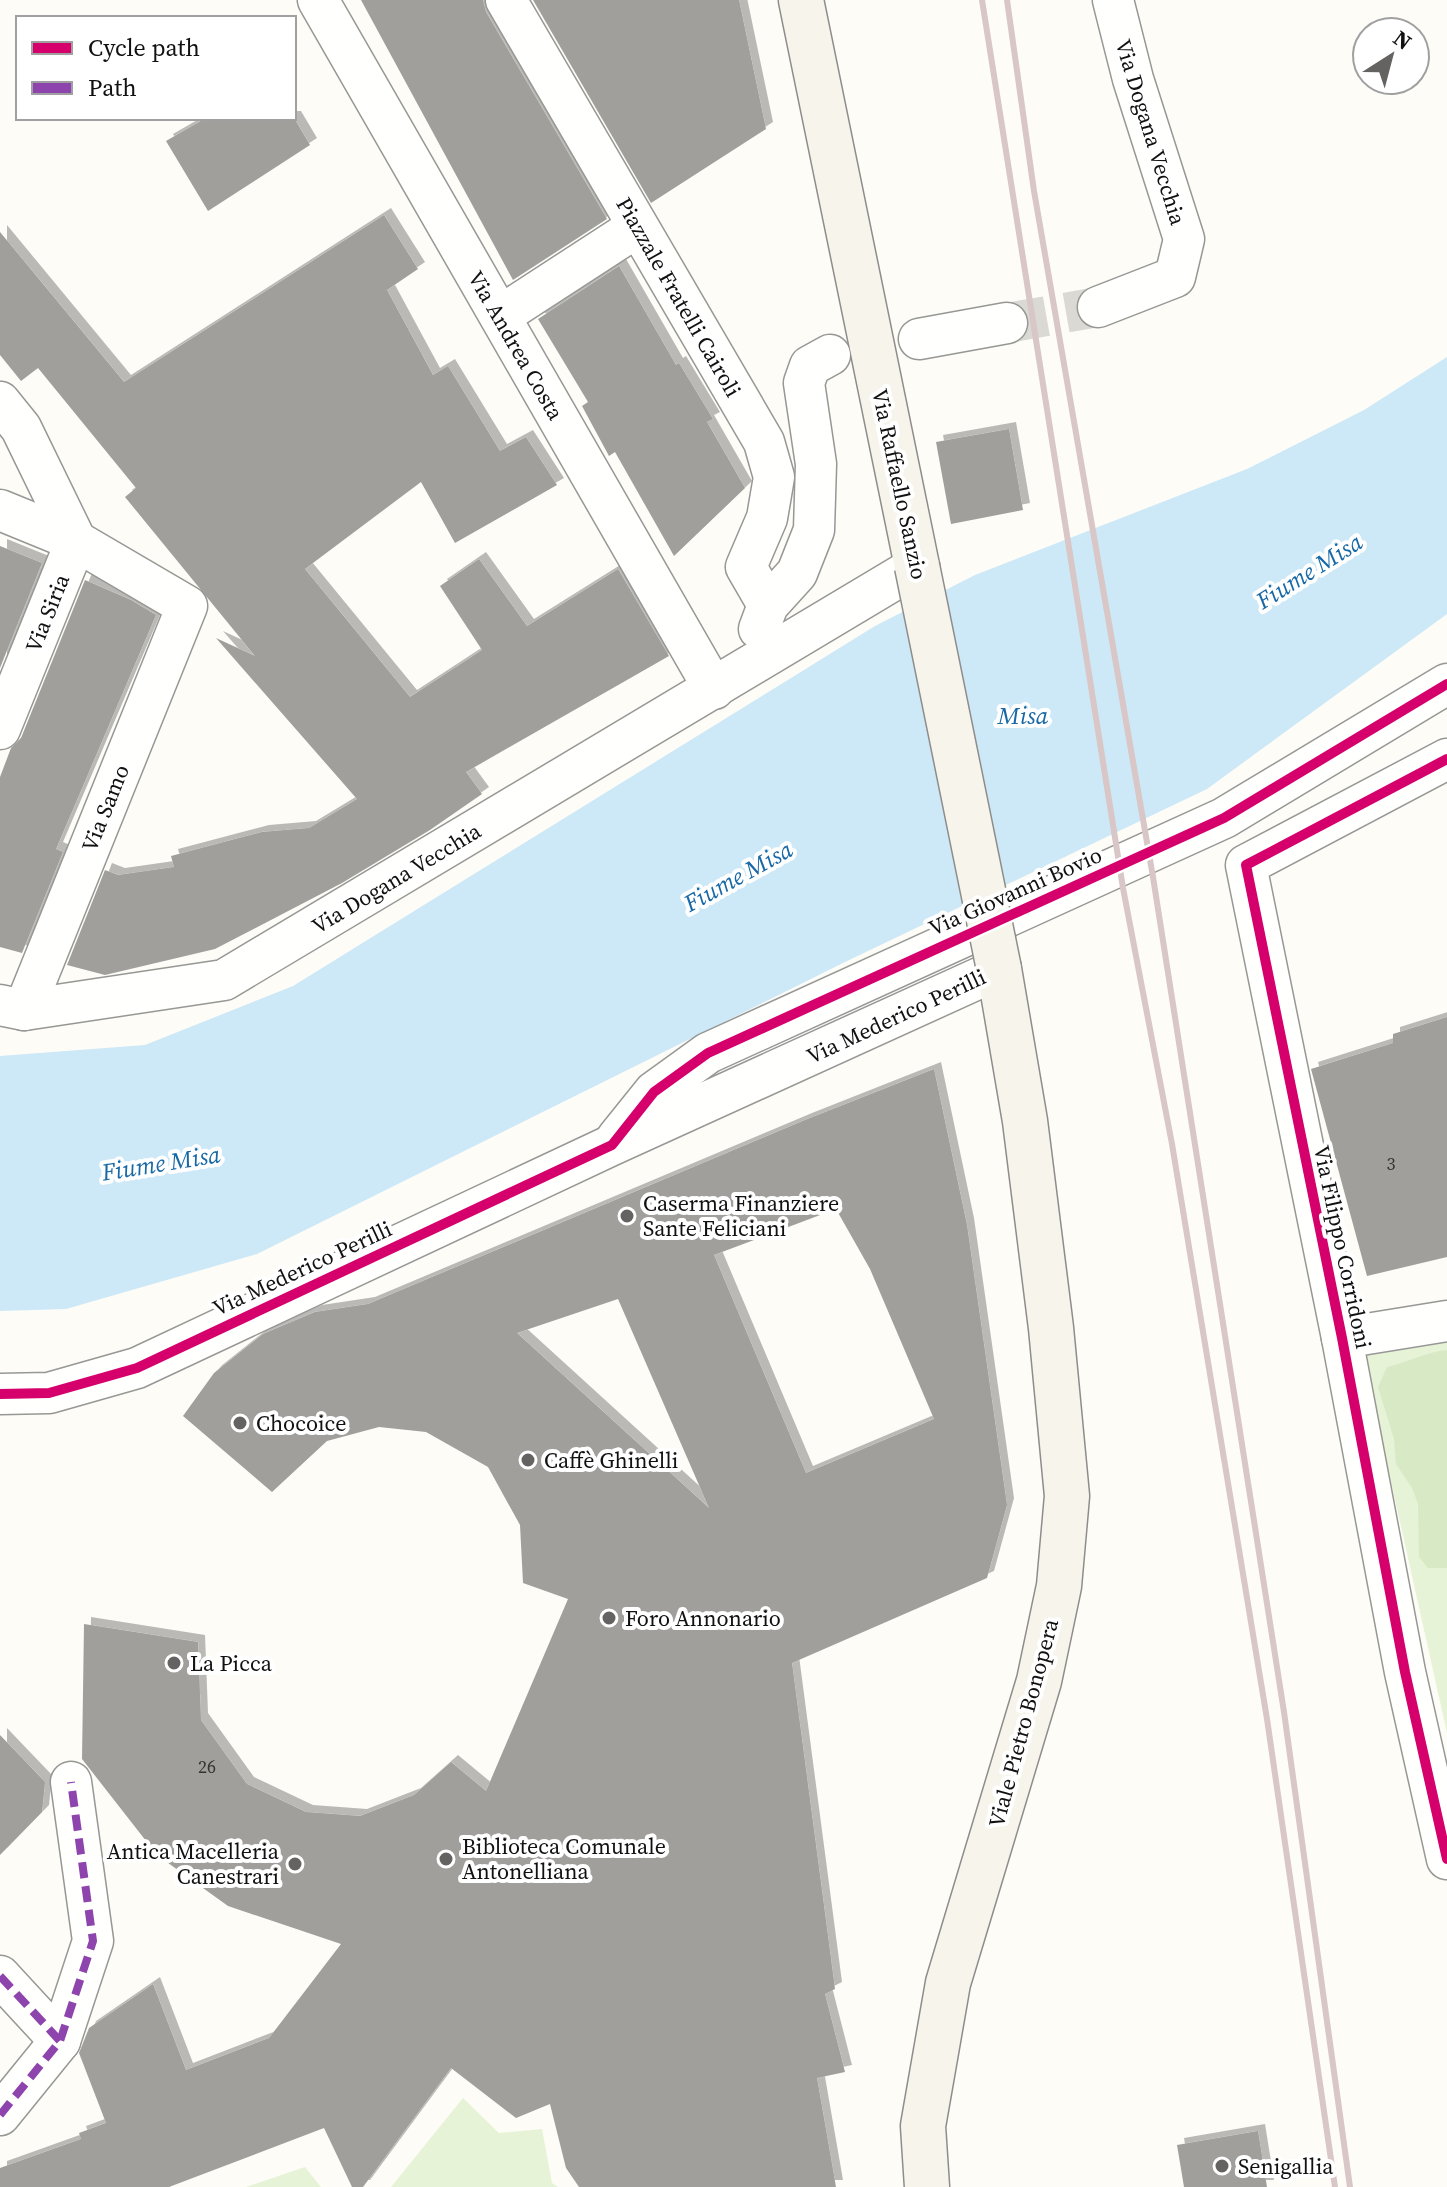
<svg xmlns="http://www.w3.org/2000/svg" width="1447" height="2187" font-family="'Source Serif 4',serif">
  <style>
    .green { fill: #e7f3d7 }
    .forest { fill: #d8eac5 }
    .water { fill: #cde8f7 }
    .building { fill: #a19f9c; fill-rule: evenodd; filter: url(#shadow) }
    .lines { fill: none; stroke-linecap: round; stroke-linejoin: round }
    .street-tunnel { stroke: #dad9d4; stroke-width: 40; stroke-dasharray: 40 20; stroke-linecap: butt }
    .street-casing { stroke: #979795; stroke-width: 43 }
    .secondary-casing { stroke: #8e8d8b; stroke-width: 47 }
    .street { stroke: #fffffe; stroke-width: 40 }
    .secondary { stroke: #f6f4eb; stroke-width: 44 }
    .rail { stroke: #d9c6c7; stroke-width: 6 }
    .secondary-bridge-casing { stroke: #8e8d8b; stroke-width: 47; stroke-linecap: butt }
    .secondary-bridge { stroke: #f6f4eb; stroke-width: 44 }
    .quiet { stroke: #8e44ad; stroke-width: 8; stroke-dasharray: 16 8; stroke-linecap: butt }
    .cycleway-casing { stroke: #fff; stroke-width: 15 }
    .cycleway { stroke: #d6006c; stroke-width: 10 }
    .poi-dot { fill: #646362; stroke: #fff; stroke-width: 3 }
    .labels { text-anchor: middle; dominant-baseline: central; stroke-width: 8; stroke-linejoin: round; paint-order: stroke }
    .number-label { font-size: 18px; fill: #353434 }
    .street-label { font-size: 22px; fill: #111; stroke: #fff }
    .poi-label { font-size: 22px; fill: #111; stroke: #fff; text-anchor: start }
    .water-label { font-size: 24px; font-style: italic; fill: #1768a6; stroke: #fff }
  </style>
  <defs>
    <filter id="shadow"><feDropShadow dx="7" dy="-7" stdDeviation="0" flood-color="#0004"/></filter>
  </defs>
  <rect width="100%" height="100%" fill="#fdfcf7"/>
  <g class="green">
    <polygon points="1447,1342 1447,1733 1363,1356"/>
    <polygon points="463,2098 499,2133 542,2129 552,2183 558,2187 391,2187"/>
    <polygon points="305,2167 321,2187 246,2187"/>
  </g>
  <path class="forest" d="M 1447,1350 L 1447,1568 L 1428,1568 L 1419,1557 L 1418,1504 L 1412,1488 L 1396,1464 L 1394,1439 L 1378,1387 L 1387,1367 C 1408,1362 1426,1352 1447,1350 Z"/>
  <polygon class="water" points="1447,357 1447,614 1207,789 845,962 257,1254 66,1309 0,1311 0,1056 145,1045 293,986 875,626 975,575 1247,469 1364,410"/>
  <g class="building">
    <polygon points="361,0 483,0 486,12 607,219 513,280"/>
    <polygon points="533,0 739,0 766,129 651,203"/>
    <polygon points="206,118 294,118 310,145 208,211 166,141"/>
    <polygon points="384,215 418,269 387,290 433,375 448,366 500,451 526,437 557,485 455,543 421,482 305,569 410,697 482,650 440,586 479,559 527,626 618,569 669,656 466,772 482,794 430,830 342,883 215,949 105,975 67,965 105,870 118,875 174,867 171,856 262,832 309,828 357,799 216,638 255,656 125,497 136,488 38,368 21,381 0,355 0,232 124,382"/>
    <polygon points="619,266 676,365 679,363 713,419 707,422 745,488 674,556 615,452 609,456 582,406 588,402 538,319"/>
    <polygon points="1009,429 1023,510 951,524 936,442"/>
    <polygon points="0,546 42,563 0,668"/>
    <polygon points="85,580 131,600 156,615 56,849 63,852 22,953 0,947 0,777 11,748 21,738"/>
    <polygon points="1447,1017 1447,1257 1367,1276 1311,1069 1393,1043 1393,1034"/>
    <path d="M 934,1069 L 967,1225 L 1007,1505 L 987,1578 L 792,1663 L 835,1989 L 825,1994 L 845,2072 L 817,2078 L 836,2187 L 579,2187 L 566,2168 L 550,2104 L 516,2118 L 451,2068 L 363,2187 L 352,2187 L 324,2128 L 169,2187 L 0,2187 L 0,2168 L 81,2139 L 79,2133 L 106,2123 L 79,2053 L 89,2028 L 153,1984 L 186,2070 L 269,2038 L 341,1944 L 228,1906 L 157,1855 L 82,1759 L 84,1624 L 198,1642 L 201,1720 L 247,1784 L 306,1812 L 360,1816 L 414,1795 L 451,1762 L 486,1791 L 568,1599 L 523,1583 L 520,1525 L 488,1467 L 426,1432 L 379,1427 L 327,1441 L 272,1492 L 183,1416 L 214,1373 L 263,1334 L 284,1325 L 315,1312 L 368,1304 L 805,1120 ZM 836,1209 L 870,1269 L 934,1419 L 806,1473 L 714,1255 ZM 618,1299 L 709,1508 L 517,1333 Z"/>
    <polygon points="0,1735 45,1782 42,1812 0,1855"/>
    <polygon points="1258,2131 1267,2187 1184,2187 1177,2145"/>
  </g>
  <g class="lines">
    <polyline class="street-tunnel" points="1007,323 1098,307"/>
    <defs>
      <g id="street">
        <polyline points="318,0 714,689"/>
        <polyline points="506,0 764,442 774,477 767,518 746,567 768,605"/>
        <polyline points="1098,307 1175,277 1184,239 1133,79 1113,0"/>
        <polyline points="500,316 637,227"/>
        <polyline points="919,339 1007,323"/>
        <polyline points="0,402 21,428 76,541 187,606 24,1010"/>
        <polyline points="0,510 76,541 0,729"/>
        <polyline points="759,629 768,605 797,573 814,530 816,464 804,383 810,366 830,355"/>
        <polyline points="1447,759 1246,865 1342,1338 1405,1672 1447,1859"/>
        <polyline points="0,1005 24,1010 224,980 917,566"/>
        <polyline points="617,1138 654,1092 708,1053 1224,818 1447,684"/>
        <polyline points="1342,1338 1447,1321"/>
        <polyline points="0,1394 49,1393 137,1368 612,1145 999,969"/>
        <polyline points="0,1976 60,2041"/>
        <polyline points="0,2115 60,2041 93,1941 71,1782"/>
      </g>
      <g id="secondary">
        <polyline points="801,0 917,566"/>
        <polyline points="927,2187 923,2126 948,1983 1039,1681 1059,1586 1067,1496 1051,1328 1025,1121 999,969"/>
      </g>
    </defs>
    <use href="#street" class="street-casing"/>
    <use href="#secondary" class="secondary-casing"/>
    <use href="#street" class="street"/>
    <use href="#secondary" class="secondary"/>
    <g class="rail">
      <polyline points="982,0 1123,888 1172,1144 1267,1719 1335,2187"/>
      <polyline points="1007,0 1034,191 1153,877 1284,1712 1350,2187"/>
    </g>
    <defs>
      <polyline id="secondary-bridge" points="917,566 999,969"/>
    </defs>
    <use href="#secondary-bridge" class="secondary-bridge-casing"/>
    <use href="#secondary-bridge" class="secondary-bridge"/>
    <g class="quiet">
      <polyline points="0,1976 60,2041"/>
      <polyline points="0,2115 60,2041 93,1941 71,1782"/>
    </g>
    <defs>
      <g id="cycleway">
        <polyline points="1447,759 1246,865 1342,1338 1405,1672 1447,1859"/>
        <polyline points="0,1394 49,1393 137,1368 612,1145 654,1092 708,1053 1224,818 1447,684"/>
      </g>
    </defs>
    <use href="#cycleway" class="cycleway-casing"/>
    <use href="#cycleway" class="cycleway"/>
  </g>
  <g class="poi-dot">
    <circle cx="627" cy="1216" r="8"/>
    <circle cx="240" cy="1423" r="8"/>
    <circle cx="528" cy="1460" r="8"/>
    <circle cx="609" cy="1618" r="8"/>
    <circle cx="174" cy="1663" r="8"/>
    <circle cx="446" cy="1859" r="8"/>
    <circle cx="295" cy="1864" r="8"/>
    <circle cx="1222" cy="2166" r="8"/>
  </g>
  <g class="labels">
    <g class="number-label">
      <text x="1391" y="1163">3</text>
      <text x="207" y="1766">26</text>
    </g>
    <g class="street-label">
      <text transform="translate(1151 132) rotate(73)">Via Dogana Vecchia</text>
      <text transform="translate(679 297) rotate(60)">Piazzale Fratelli Cairoli</text>
      <text transform="translate(516 345) rotate(60)">Via Andrea Costa</text>
      <text transform="translate(900 484) rotate(78)">Via Raffaello Sanzio</text>
      <text transform="translate(47 613) rotate(-68)">Via Siria</text>
      <text transform="translate(105 808) rotate(-68)">Via Samo</text>
      <text transform="translate(396 878) rotate(-31)">Via Dogana Vecchia</text>
      <text transform="translate(1015 891) rotate(-24)">Via Giovanni Bovio</text>
      <text transform="translate(896 1016) rotate(-25)">Via Mederico Perilli</text>
      <text transform="translate(1343 1247) rotate(78)">Via Filippo Corridoni</text>
      <text transform="translate(302 1268) rotate(-25)">Via Mederico Perilli</text>
      <text transform="translate(1023 1723) rotate(-75)">Viale Pietro Bonopera</text>
    </g>
    <g class="poi-label">
      <text x="643" y="1203">Caserma Finanziere<tspan x="643" dy="25">Sante Feliciani</tspan></text>
      <text x="256" y="1423">Chocoice</text>
      <text x="544" y="1460">Caffè Ghinelli</text>
      <text x="625" y="1618">Foro Annonario</text>
      <text x="190" y="1663">La Picca</text>
      <text x="462" y="1846">Biblioteca Comunale<tspan x="462" dy="25">Antonelliana</tspan></text>
      <text x="279" y="1851" text-anchor="end">Antica Macelleria<tspan x="279" dy="25">Canestrari</tspan></text>
      <text x="1238" y="2166">Senigallia</text>
    </g>
    <g class="water-label">
      <text transform="translate(1309 571) rotate(-32)">Fiume Misa</text>
      <text x="1023" y="715">Misa</text>
      <text transform="translate(738 876) rotate(-29)">Fiume Misa</text>
      <text transform="translate(161 1163) rotate(-9)">Fiume Misa</text>
    </g>
  </g>
  <rect x="16" y="16" width="280" height="104" fill="#ffffff" stroke="#a0a0a0" stroke-width="2"/>
  <rect x="32" y="42" width="40" height="12" fill="#d6006c" stroke="#a0a0a0" stroke-width="2"/>
  <text x="88" y="56" font-size="24" fill="#111111">Cycle path</text>
  <rect x="32" y="82" width="40" height="12" fill="#8e44ad" stroke="#a0a0a0" stroke-width="2"/>
  <text x="88" y="96" font-size="24" fill="#111111">Path</text>
  <g transform="translate(1391 56) rotate(36)"><circle r="38" fill="#ffffff" stroke="#a0a0a0" stroke-width="2"/>
  <path d="M0-6L14 30L0 20L-14 30Z" fill="#646362"/>
  <text y="-12" font-size="22" font-weight="bold" text-anchor="middle" fill="#111111">N</text>
  </g>
</svg>
